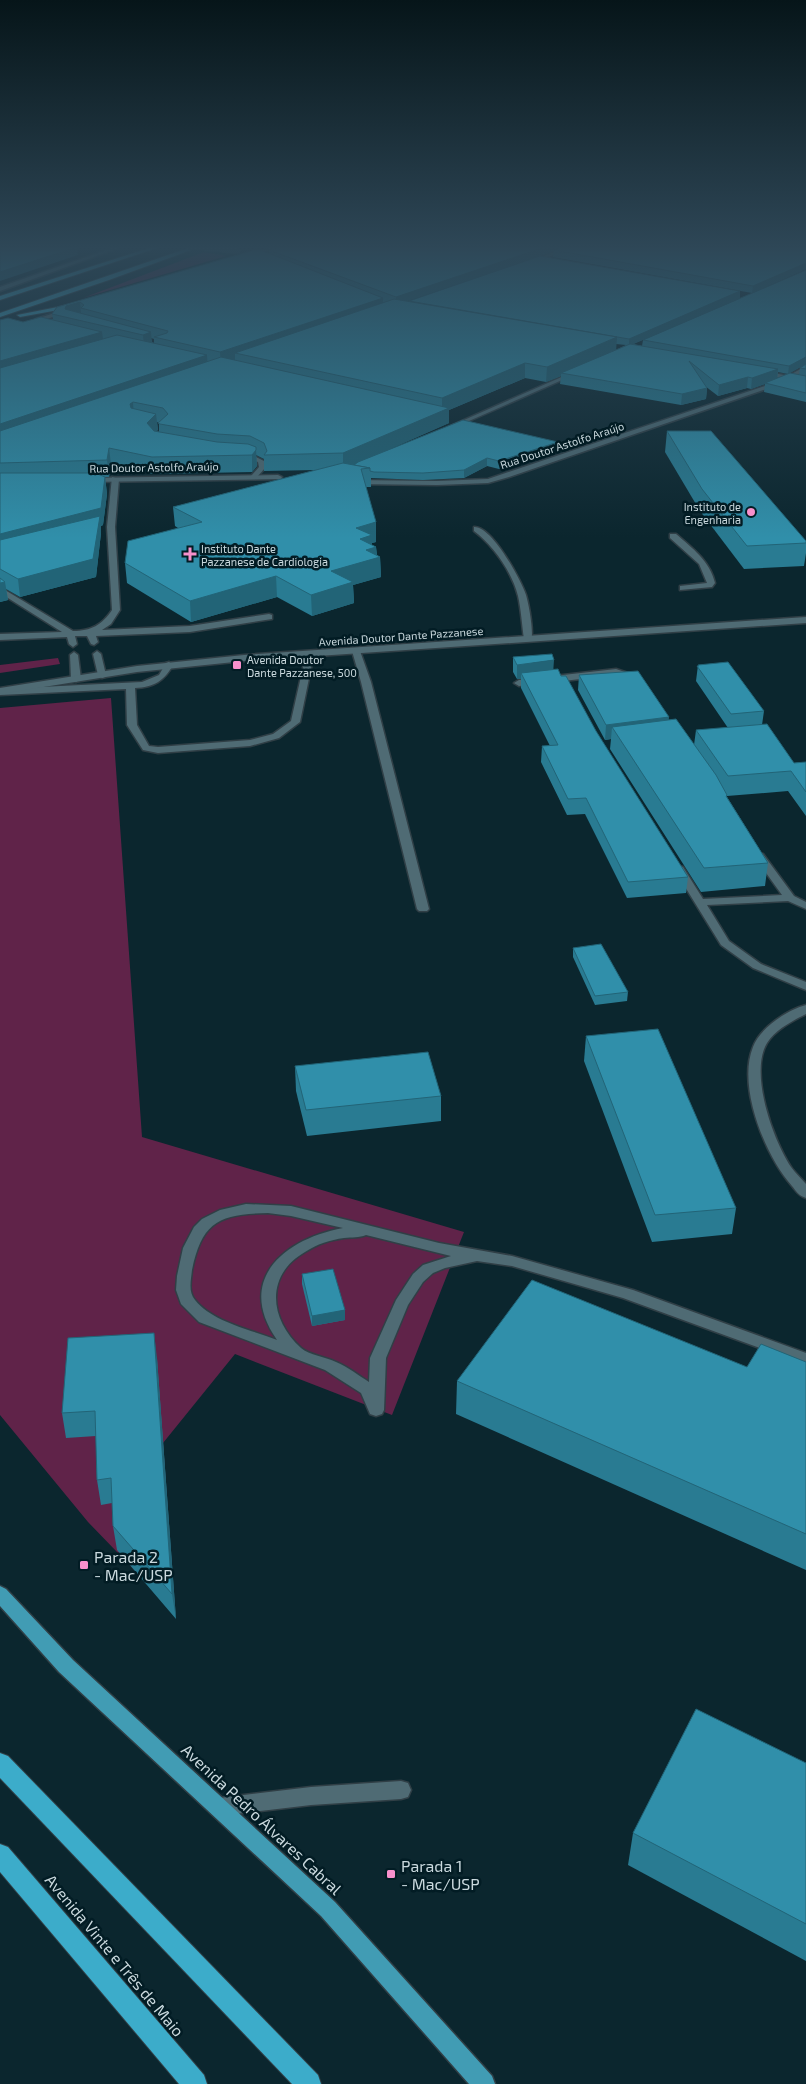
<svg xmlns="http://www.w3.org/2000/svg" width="806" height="2084" font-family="'Exo 2',sans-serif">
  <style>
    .green { fill: #602349 }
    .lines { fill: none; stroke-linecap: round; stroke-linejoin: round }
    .service-casing { stroke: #303f46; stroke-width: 3 }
    .minor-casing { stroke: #303f46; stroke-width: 3 }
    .tertiary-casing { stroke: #303f46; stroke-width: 3 }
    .primary-casing { stroke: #303f46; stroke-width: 3 }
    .trunk-casing { stroke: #303f46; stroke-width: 2 }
    .service { fill: #4f6b74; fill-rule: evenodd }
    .minor { fill: #4f6b74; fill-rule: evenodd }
    .tertiary { fill: #4f6b74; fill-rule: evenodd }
    .primary { fill: #419cb4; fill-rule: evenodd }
    .trunk { fill: #3cacca; fill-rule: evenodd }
    .tertiary-bridge-casing { stroke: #303f46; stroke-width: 7; stroke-linecap: butt }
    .tertiary-bridge { stroke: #4f6b74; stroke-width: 5.5 }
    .wall { fill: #297b92; fill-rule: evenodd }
    .shaded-wall { fill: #226477 }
    .building { fill: #308faa; stroke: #226477 }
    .poi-dot { fill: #f890cc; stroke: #021c24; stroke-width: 2 }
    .labels { text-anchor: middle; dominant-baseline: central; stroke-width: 5; stroke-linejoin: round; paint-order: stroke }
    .far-street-label { font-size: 11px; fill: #cad9de; stroke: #021c24 }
    .far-poi-label { font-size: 11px; fill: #cad9de; stroke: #021c24; text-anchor: start }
    .near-poi-label { font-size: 16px; fill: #cad9de; stroke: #021c24; text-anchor: start }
    .near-street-label { font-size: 16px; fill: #cad9de; stroke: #021c24 }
  </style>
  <rect width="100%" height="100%" fill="#0b262e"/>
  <g class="green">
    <polygon points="204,252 226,256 83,298"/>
    <polygon points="58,658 60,664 0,673 0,665"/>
    <polygon points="111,698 142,1137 464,1232 392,1415 235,1354 163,1443 175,1612 88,1522 0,1415 0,708"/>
  </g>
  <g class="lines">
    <defs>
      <g id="service">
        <polygon points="241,453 252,455 264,461 266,467 257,477 251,476 259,467 258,462 239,456 238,455"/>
        <path d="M 112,477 L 119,479 L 115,527 L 120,610 L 111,624 L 102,630 L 190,626 L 269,614 L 272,615 L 272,619 L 190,632 L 96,636 L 98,642 L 94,645 L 91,644 L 87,636 L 75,636 L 77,644 L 73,647 L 69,644 L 67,637 L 0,640 L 0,634 L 62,632 L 0,593 L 0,587 L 73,631 C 91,631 102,625 112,610 L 107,527 Z"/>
        <path d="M 474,527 C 492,526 521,580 526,595 C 529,605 534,633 531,641 L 524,639 C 522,625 521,609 518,596 C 512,572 493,545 474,531 Z"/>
        <path d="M 670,534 L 676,534 C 692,548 710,561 715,583 L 712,587 L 680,590 L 680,586 L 707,583 L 699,564 L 670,538 Z"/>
        <polygon points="356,648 360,651 371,682 429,909 427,911 419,911 417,909 361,682 352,651"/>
        <polygon points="97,651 101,654 106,675 105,677 102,678 98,675 93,654"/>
        <path d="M 310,651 L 314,654 L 300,722 L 279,738 L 250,746 L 158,753 L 143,750 L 127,725 L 126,689 L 0,695 L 0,689 L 142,682 L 159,675 L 166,663 L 169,662 L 173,665 C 164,681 154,687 135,688 L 137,725 L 149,746 L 158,747 L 250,740 L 273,734 L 291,721 L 306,654 Z"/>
        <polygon points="74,652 78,655 81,679 76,682 71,679 70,655"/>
        <polygon points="616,669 637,676 633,679 616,675 519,686 514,683 519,680"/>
        <polygon points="759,853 763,854 794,896 806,902 806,909 788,901 707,905 729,941 761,964 806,982 806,990 753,968 721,945 674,869 679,866 683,867 703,899 782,895 754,856"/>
        <path d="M 806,1005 L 806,1014 C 792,1021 775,1030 767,1043 C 749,1073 773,1140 791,1167 C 795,1173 801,1178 806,1184 L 806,1198 C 799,1196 796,1191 792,1186 C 765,1156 737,1086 753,1047 C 760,1028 787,1010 806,1005 Z"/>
        <path d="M 246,1204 L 291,1206 L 439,1243 L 512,1256 L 633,1290 L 806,1353 L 806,1365 L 623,1298 L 512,1266 L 477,1261 L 445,1268 L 433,1273 L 423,1282 L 408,1305 L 386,1358 L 384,1410 L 382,1414 L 376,1416 L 370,1414 L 361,1393 L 325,1370 L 199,1322 L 181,1304 L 176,1290 L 177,1276 L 183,1248 L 194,1227 L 202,1219 L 220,1210 ZM 268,1213 L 291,1216 L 343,1228 C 284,1239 235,1280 277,1340 C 252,1330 212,1322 195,1300 C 188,1292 191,1280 192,1270 C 202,1221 220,1214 268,1213 ZM 366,1235 L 451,1256 L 423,1265 L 413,1274 L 396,1300 L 370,1358 L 369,1382 C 358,1375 348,1367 336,1362 C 326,1357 309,1355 301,1348 C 269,1319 265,1275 305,1252 C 317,1244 330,1240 344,1238 C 352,1237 359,1238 366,1235 Z"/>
        <polygon points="401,1781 408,1783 411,1790 408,1797 401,1799 311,1805 219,1816 212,1814 209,1807 212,1800 219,1798 311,1787"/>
      </g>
      <g id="minor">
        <polygon points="118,246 124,246 0,291 0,287"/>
        <polygon points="273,246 279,246 248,258 244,257"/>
        <polygon points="572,246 579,246 531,263 526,262"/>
        <polygon points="67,309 69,312 40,321 42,327 38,327 33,322 36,319"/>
        <polygon points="806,366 806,370 781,384 509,477 488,483 437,485 353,484 349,482 353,480 437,481 488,479 777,382"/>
        <polygon points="573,372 578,373 453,428 448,427"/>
        <polygon points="278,475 282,477 281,479 89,482 85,480 89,478"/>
      </g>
      <g id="tertiary">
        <polygon points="762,371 806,379 806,383 760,374"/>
        <polygon points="806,617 806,623 244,661 137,672 0,694 0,688 137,666 244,655"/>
      </g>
      <polygon id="primary" points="0,1586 6,1589 73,1660 335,1902 492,2076 495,2084 469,2084 321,1916 59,1672 0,1606"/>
      <g id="trunk">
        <polygon points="155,246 163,246 0,300 0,296"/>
        <polygon points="194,246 202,246 109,280 0,317 0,313"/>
        <polygon points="73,304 75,307 20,317 17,315"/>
        <polygon points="0,1753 8,1756 318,2075 321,2084 292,2084 0,1778"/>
        <polygon points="0,1844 8,1847 204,2075 207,2084 179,2084 0,1872"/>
      </g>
    </defs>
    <use href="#service" class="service-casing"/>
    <use href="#minor" class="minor-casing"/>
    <use href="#tertiary" class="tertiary-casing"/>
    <use href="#primary" class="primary-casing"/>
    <use href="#trunk" class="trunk-casing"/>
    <use href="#service" class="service"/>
    <use href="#minor" class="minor"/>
    <use href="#tertiary" class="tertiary"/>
    <use href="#primary" class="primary"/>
    <use href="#trunk" class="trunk"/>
    <defs>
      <polyline id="tertiary-bridge" points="188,246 238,251"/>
    </defs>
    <use href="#tertiary-bridge" class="tertiary-bridge-casing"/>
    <use href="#tertiary-bridge" class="tertiary-bridge"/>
  </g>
  <g class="wall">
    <path d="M 806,246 L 806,269 L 752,293 L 553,257 L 554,251 L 407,301 L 740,291 L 740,298 L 633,344 L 642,346 L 643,340 L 806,364 L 788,374 L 778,372 L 777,378 L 799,375 L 800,368 L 806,364 L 806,402 L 764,392 L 765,384 L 751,389 L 747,388 L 718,396 L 705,386 L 707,388 L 706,399 L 681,405 L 560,384 L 561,376 L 546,382 L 525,378 L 449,410 L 449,423 L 385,451 L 558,442 L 558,449 L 499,469 L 487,466 L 464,478 L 423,480 L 371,478 L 371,487 L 366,487 L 376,542 L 372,543 L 372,545 L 376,547 L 377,555 L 380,557 L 381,577 L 353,585 L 354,603 L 312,616 L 277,597 L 191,622 L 127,583 L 125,563 L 178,528 L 175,526 L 173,507 L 316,470 L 264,471 L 264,459 L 256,455 L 257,466 L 252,472 L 153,474 L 111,464 L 109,477 L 105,477 L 107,494 L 103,525 L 101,526 L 101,533 L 96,577 L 20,597 L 6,589 L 8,600 L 0,602 L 0,320 L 23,322 L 53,319 L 52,314 L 57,307 L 269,254 L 269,250 ZM 151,338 L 154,339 L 154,343 L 152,342 ZM 616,344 L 626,345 L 616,350 ZM 157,422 L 159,423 L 159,432 L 156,431 L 158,430 Z"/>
    <polygon points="667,431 806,541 806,553 804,566 744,569 700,511 665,452"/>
    <polygon points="513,657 554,669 561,676 688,877 686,893 627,898 585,814 567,815 541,762 542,746 550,746 521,688 521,679 517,679 513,672"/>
    <polygon points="698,665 764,711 762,725 794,763 806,762 806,816 788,791 727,796 727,797 768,863 765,886 701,892 610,749 611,739 605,740 578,690 579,675 669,720 694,745 696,730 728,728 696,681"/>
    <polygon points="573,948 628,992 627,1001 595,1005 573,957"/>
    <polygon points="586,1036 736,1208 732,1234 652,1242 584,1061"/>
    <polygon points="295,1066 441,1096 441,1121 307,1136 296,1091"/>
    <polygon points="302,1274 345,1320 312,1326 302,1284"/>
    <polygon points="157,1358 176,1619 117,1550 113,1526 112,1503 101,1505 97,1480 96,1436 66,1438 62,1413"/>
    <polygon points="806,1362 806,1570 456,1414 457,1381 747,1367"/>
    <polygon points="806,1763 806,1961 628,1865 633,1833"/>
  </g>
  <g class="shaded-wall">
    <polygon points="548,246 568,246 396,305 396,297"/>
    <polygon points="77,247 78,255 0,281 0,272"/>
    <polygon points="806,263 806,269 752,293 753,286"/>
    <polygon points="740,291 740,298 629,346 629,339"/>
    <polygon points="383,298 383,309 235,353 235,360 221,365 220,352"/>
    <polygon points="80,302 81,313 65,309 66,306"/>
    <polygon points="102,332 104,346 0,376 0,361"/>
    <polygon points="151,332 152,344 144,347 143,335"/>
    <polygon points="617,337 616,352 561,373 561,376 546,382 547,367"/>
    <polygon points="207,355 208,369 0,441 0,424"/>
    <polygon points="806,357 806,364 788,374 789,366"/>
    <polygon points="525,363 525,378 449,410 449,423 343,470 343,453 442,411 442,398"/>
    <polygon points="778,369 777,380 765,383 765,384 751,389 752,378"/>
    <polygon points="748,377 747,388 718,396 719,385"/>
    <polygon points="707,388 706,399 681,405 682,394"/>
    <polygon points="133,402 134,417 130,404"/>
    <polygon points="156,414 158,430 148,439 147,423"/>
    <polygon points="558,442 558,449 499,469 499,461"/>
    <polygon points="109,448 111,464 109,477 107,460"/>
    <polygon points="256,450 257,466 252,472 252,455"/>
    <polygon points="487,458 487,466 464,478 464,470"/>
    <polygon points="105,477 107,494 103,525 101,526 101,533 96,577 20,597 18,579 0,552 0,534"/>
    <polygon points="376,522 376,542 372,543 372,548 376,547 377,558 380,557 381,577 353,585 354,603 312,616 311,595 331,571 356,528"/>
    <polygon points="276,576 277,597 191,622 190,601"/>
    <polygon points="5,582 8,600 0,602 0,583"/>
    <polygon points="554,660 553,674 521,673 521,679 517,679 517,665"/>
    <polygon points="669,717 668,732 612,727 611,739 605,740 606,725"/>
    <polygon points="345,1310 345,1320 312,1326 312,1316"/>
    <polygon points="154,1333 157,1358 176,1619 172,1594"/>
  </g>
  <g class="building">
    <polygon points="0,246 72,246 77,247 0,272"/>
    <polygon points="282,246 548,246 396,297 269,250"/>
    <polygon points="565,246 806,246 806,263 753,286 554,250"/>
    <polygon points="258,249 383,298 220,352 154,337 167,333 168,331 81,308 84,305 80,302 66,306 65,309 151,332 143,335 52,314 57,307"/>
    <polygon points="540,256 740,291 629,339 409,301"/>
    <polygon points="806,270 806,357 789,366 643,340"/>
    <polygon points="394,299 617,337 547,367 525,363 442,398 235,353"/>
    <polygon points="41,317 102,332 0,361 0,320 8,318 23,322"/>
    <polygon points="117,335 207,355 0,424 0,368"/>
    <polygon points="630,344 778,369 752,378 748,377 719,385 689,361 707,388 682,394 561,373"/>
    <polygon points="221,357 449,408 343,453 264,455 267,451 264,443 250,436 217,434 160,424 158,423 168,414 163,408 133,402 130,404 131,408 156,414 147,423 154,431 217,442 248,444 256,447 256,450 252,455 152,457 109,448 107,460 0,463 0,431"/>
    <polygon points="806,364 806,369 800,368"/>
    <polygon points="790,373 806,376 806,393 765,383"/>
    <polygon points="463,420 558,442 499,461 487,458 464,470 423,473 374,472 370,471 370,468 354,465 358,462"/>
    <polygon points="667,431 711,431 806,541 806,543 747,546 702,489"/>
    <polygon points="343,463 370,468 361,469 376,522 356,528 372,535 360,539 376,547 366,550 380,557 331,571 353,582 311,595 276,576 190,601 125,563 128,541 202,522 173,507"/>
    <polygon points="0,473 95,473 105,477 101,508 0,534"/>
    <polygon points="100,516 93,559 18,579 0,569 0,540"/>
    <polygon points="0,578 5,582 0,583"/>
    <polygon points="552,654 554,660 517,665 513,657"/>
    <polygon points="728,662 764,711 731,714 697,666 699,666 698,665"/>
    <polygon points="558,669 561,676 566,676 596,731 688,877 628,882 586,798 568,799 542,746 558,745 521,673"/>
    <polygon points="638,671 669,717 606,725 579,675"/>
    <polygon points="676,719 716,775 727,795 726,796 768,863 704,868 612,727"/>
    <polygon points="767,724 794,763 806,762 806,792 791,771 728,776 696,730"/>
    <polygon points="601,944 628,992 595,996 573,948"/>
    <polygon points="658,1029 736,1208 655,1215 586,1036"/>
    <polygon points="428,1052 441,1096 306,1110 295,1066"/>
    <polygon points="333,1269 345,1310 312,1316 302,1274"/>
    <polygon points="532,1280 747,1367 761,1344 806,1362 806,1534 457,1381"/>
    <polygon points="154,1333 172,1594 113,1526 111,1478 97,1480 95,1411 62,1413 68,1338"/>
    <polygon points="696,1709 806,1763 806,1924 633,1833"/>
  </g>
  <linearGradient id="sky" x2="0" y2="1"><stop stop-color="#061519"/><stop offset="0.46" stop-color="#2e4757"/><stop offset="1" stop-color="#2e4757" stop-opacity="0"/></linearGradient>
  <rect width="806" height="538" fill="url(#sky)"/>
  <g class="poi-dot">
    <circle cx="751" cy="512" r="5"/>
    <path d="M187.5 546.5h5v5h5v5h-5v5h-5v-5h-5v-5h5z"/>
    <rect x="232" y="660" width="10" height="10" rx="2.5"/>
    <rect x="79" y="1560" width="10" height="10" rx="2.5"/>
    <rect x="386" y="1869" width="10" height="10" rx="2.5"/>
  </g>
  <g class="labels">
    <g class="far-street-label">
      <text transform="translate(562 445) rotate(-18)">Rua Doutor Astolfo Araújo</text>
      <text transform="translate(154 467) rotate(-1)">Rua Doutor Astolfo Araújo</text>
      <text transform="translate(401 636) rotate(-4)">Avenida Doutor Dante Pazzanese</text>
    </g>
    <g class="far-poi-label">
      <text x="741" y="506" text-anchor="end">Instituto de<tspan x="741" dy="13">Engenharia</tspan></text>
      <text x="201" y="548">Instituto Dante<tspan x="201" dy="13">Pazzanese de Cardiologia</tspan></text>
      <text x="247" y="659">Avenida Doutor<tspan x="247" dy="13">Dante Pazzanese, 500</tspan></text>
    </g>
    <g class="near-poi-label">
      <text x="94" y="1556">Parada 2<tspan x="94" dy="18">- Mac/USP</tspan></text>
      <text x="401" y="1865">Parada 1<tspan x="401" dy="18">- Mac/USP</tspan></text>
    </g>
    <g class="near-street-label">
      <text transform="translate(262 1819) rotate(43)">Avenida Pedro Álvares Cabral</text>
      <text transform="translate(115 1955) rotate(50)">Avenida Vinte e Três de Maio</text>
    </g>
  </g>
</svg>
